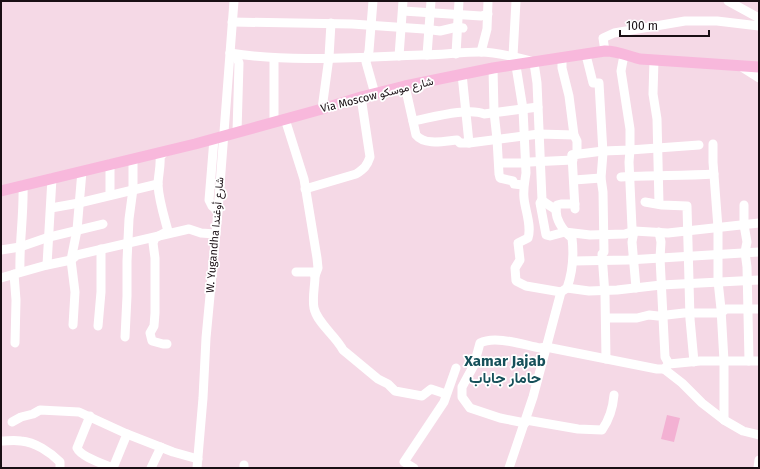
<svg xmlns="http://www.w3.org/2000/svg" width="760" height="469" font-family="'Fira Sans',Vazirmatn,sans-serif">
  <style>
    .green { fill: #f3b1d3 }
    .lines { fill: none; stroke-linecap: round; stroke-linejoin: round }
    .minor { stroke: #fff; stroke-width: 9 }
    .major { stroke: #f8b8dc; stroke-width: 11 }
    .labels { text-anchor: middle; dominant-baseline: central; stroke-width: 3.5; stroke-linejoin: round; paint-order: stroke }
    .street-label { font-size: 11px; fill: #190f14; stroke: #fff }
    .district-label { font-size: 15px; font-weight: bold; fill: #16505a; stroke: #fff }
  </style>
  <rect width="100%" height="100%" fill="#f5d9e6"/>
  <polygon class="green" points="667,415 680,418 674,442 661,439"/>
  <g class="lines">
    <g class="minor">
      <polyline points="373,1 369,51 366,62 375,94"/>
      <polyline points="728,1 759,18"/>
      <polyline points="403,11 481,16 488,14"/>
      <polyline points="232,22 352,24 424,29 440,31 457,27 463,28"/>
      <polyline points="605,51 603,38 614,33 685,21 717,21 759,26"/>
      <polyline points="481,52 487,29 488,1"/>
      <path d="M 230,53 C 293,63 359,57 422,55 C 441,55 461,52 480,52 C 497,52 515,57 531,61"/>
      <polyline points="230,53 237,58 239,63 237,132"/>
      <polyline points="456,54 459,1"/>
      <polyline points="427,55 431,1"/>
      <polyline points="586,55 593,83 599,83 603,153 601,178 603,192 604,252 602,254 605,295 606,359"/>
      <polyline points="624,55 621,71 630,129 630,150 629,162 632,228 634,231 632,242 636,288"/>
      <polyline points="399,56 403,1"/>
      <polyline points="513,56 516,1"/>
      <polyline points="562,59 562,68 569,96 574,135 577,141 577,154 572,155 575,209"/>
      <polyline points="654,60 653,94 657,119 659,204"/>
      <path d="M 534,63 L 537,83 L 542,200 C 546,204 551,206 556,210"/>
      <path d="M 516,66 L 523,109 L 526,173 C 525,181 523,188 524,198 C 525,210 532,226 528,238 L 518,243 L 520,260 L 515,268 L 516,281 L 526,286 L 561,292"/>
      <polyline points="740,66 759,78"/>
      <polyline points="493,68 494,112 497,139 499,174 500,178 513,181 514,184 523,185"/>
      <polyline points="462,74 469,143"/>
      <path d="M 405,86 L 416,135 C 425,146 445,141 457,140 L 460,143 L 469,143 L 539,134 L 574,135"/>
      <polyline points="322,109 329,57 331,23"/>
      <polyline points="285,119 304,179 317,258 318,268 315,276 313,272 296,272"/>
      <path d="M 413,121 C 430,118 469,107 484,114 L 538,107"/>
      <polyline points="274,122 274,58"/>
      <polyline points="214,139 209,200 212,206 218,211"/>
      <polyline points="713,144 713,162 718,228 718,281 721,309 724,361 724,420"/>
      <path d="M 165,151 L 160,157 C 161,166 158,176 158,185 C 159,201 164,216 168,231 L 155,238 L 153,243 L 155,258 L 155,313 L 154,326 L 150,333 L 152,341 L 163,344 L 167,344"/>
      <polyline points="572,155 603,151 630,150 699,145"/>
      <polyline points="499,163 522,163 530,162 573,160"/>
      <polyline points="110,164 110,195"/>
      <path d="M 621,177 C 652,175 683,176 714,174"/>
      <polyline points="574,180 601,178"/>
      <path d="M 305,189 L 356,174 C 364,169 367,166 370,157 L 361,97"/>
      <polyline points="542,200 540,203 546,235 550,236 565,232 590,235 625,234 634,231 668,233 759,223"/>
      <polyline points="645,202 662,205 687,206 690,319 694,362"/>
      <polyline points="744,205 744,225 747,242 745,252 747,267 749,361"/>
      <polyline points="51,208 79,203 158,184"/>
      <polyline points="659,232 661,242 660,258 665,357 669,364"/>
      <polyline points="1,250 20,247 49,237 103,224"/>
      <polyline points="573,261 628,260 759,252"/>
      <polyline points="47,265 52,178"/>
      <path d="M 20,272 C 19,243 24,215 23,185"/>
      <polyline points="14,274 16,300 15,343"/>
      <path d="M 315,276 C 315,286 312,298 314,308 C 317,323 336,336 343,350 L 378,379 L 388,384 L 395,391 L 422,396 L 431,389 L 446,394"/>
      <polyline points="1,278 47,265 71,260 77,255 189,229 201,233 215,234"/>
      <polyline points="567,288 589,291 617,290 661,285 759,280"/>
      <polyline points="606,318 637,318 649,315 658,316 684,313 721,313 726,309 759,309"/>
      <polyline points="73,325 75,292 71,260 77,230 82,171"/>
      <polyline points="98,326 101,292 101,249"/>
      <polyline points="125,337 127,296 127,261 129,219 133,189 133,159"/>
      <polyline points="664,369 682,383 702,403 724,420 743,431 759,435"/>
      <path d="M 90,416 L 77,448 C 81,457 104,464 113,468"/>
      <path d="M 526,420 L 578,429 L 602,430 C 609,420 613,407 614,395"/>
      <polyline points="12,422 21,417 33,414 40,410 79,412 127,434 173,452 198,459"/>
      <path d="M 525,423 L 500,418 L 470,408 L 462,397 L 462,387 L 474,365 L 480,343 C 495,335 524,345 540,348 L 546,347 L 657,369 L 664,369 L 669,364 L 700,361 L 759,361"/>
      <path d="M 1,441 C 7,441 14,440 21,441 C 35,442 50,452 60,462 L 60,468"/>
      <polyline points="113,468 127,434"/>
      <polyline points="151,468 161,447"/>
      <polyline points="197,468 203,398 206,338 218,211 234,1"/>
      <polyline points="244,468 244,465"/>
      <polyline points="414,468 404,462 444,402 456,368"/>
      <path d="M 509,468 L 533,397 L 561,292 L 567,288 C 573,271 574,255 572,238 C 563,231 553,217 557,205 L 561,204 L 575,204"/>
      <polyline points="758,468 759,460"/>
    </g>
    <path class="major" d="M 1,191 L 195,144 L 322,109 L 361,97 L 405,86 L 493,68 L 605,51 C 618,51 628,56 640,59 L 759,67"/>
  </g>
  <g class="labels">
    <g class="street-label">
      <text transform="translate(377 95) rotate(-14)">Via Moscow شارع موسكو</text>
      <text transform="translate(215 235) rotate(-85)">W. Yugandha شارع أوغندا</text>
    </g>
    <g class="district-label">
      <text x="505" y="361">Xamar Jajab<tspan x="505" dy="17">حامار جاباب</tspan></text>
    </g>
  </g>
  <rect width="760" height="469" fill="none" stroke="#190f14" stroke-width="4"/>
  <path d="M620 30v6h89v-6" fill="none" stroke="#190f14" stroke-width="2"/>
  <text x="626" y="30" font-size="12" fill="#190f14" stroke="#ffffff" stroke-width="3" paint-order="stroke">100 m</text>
</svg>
